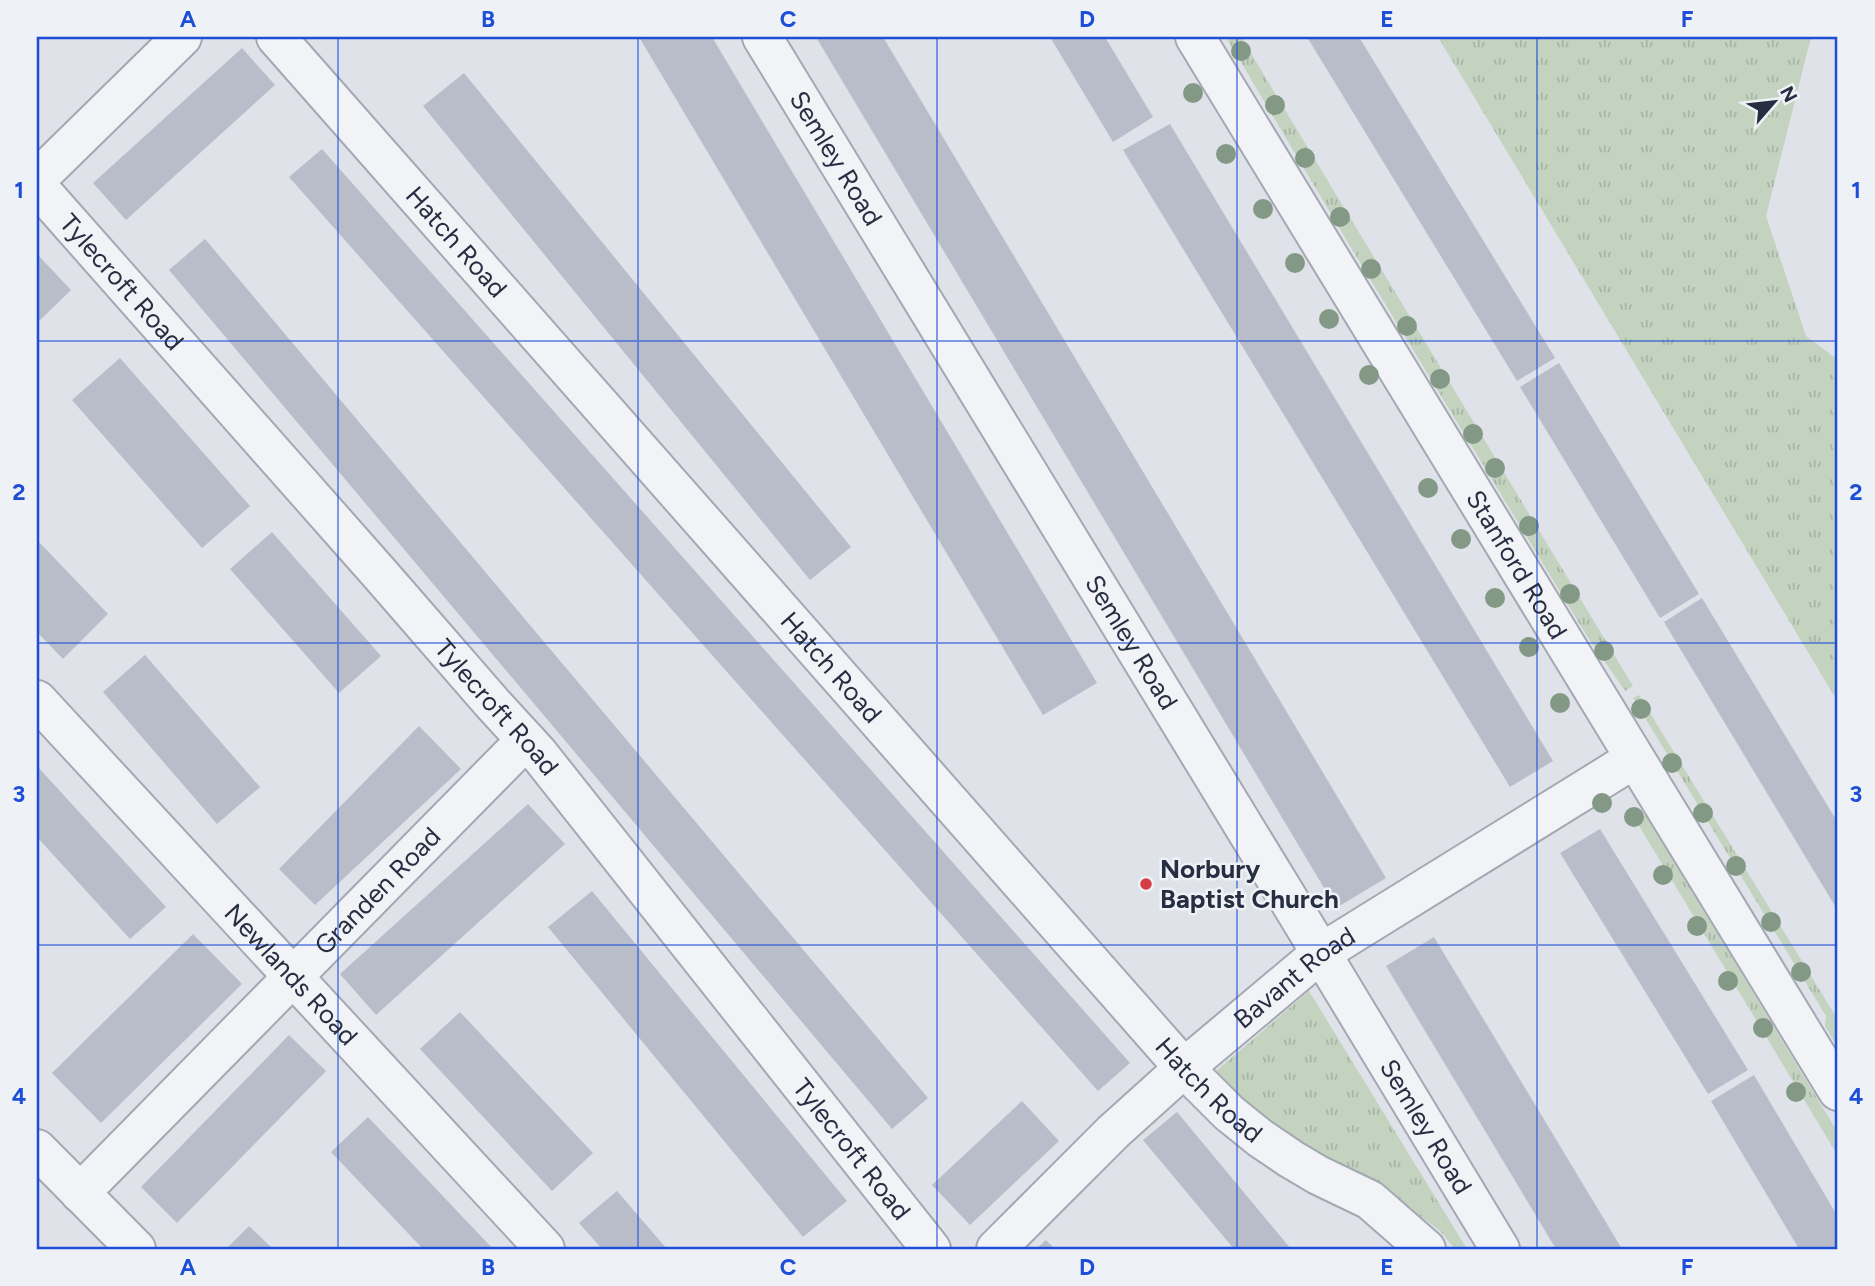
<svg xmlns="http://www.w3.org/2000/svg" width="1875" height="1286" font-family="Figtree,sans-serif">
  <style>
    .grass { fill: url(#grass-tufts) }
    .building { fill: #b9bdc9 }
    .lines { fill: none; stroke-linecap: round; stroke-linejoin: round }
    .minor-casing { stroke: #a4a8b3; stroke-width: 42 }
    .minor { stroke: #f2f3f7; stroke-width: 38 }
    .tree { fill: #839985 }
    .grid { fill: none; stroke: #1d4ed8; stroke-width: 2; stroke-opacity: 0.55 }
    .poi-dot { fill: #d53d47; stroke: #eef1f6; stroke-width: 2.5 }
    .labels { text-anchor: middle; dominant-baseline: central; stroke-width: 5; stroke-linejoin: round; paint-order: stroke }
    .street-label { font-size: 26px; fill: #272e41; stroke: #eef1f6 }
    .poi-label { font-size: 26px; font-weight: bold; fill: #272e41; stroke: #eef1f6; text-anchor: start }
    .neatline { fill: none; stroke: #1d4ed8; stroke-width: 2.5 }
    .grid-label { font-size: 23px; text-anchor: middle; font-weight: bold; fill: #1d4ed8 }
  </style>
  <defs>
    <pattern id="grass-tufts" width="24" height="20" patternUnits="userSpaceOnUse" patternTransform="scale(1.75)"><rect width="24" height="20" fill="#c3d3bf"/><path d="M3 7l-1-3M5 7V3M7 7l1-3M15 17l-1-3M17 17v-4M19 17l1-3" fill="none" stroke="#a8b5a5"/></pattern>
  </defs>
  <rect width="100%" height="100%" fill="#dfe2e9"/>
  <g class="grass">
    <polygon points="1226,37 1241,37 1633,686 1625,691 1587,636 1347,241"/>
    <polygon points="1438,37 1811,37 1766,216 1806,336 1838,360 1838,702"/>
    <polygon points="1639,695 1838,1020 1838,1048 1825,1026 1826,1016 1633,698"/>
    <polygon points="1645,814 1838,1133 1838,1156 1638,824"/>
    <polygon points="1309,991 1467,1249 1455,1249 1440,1231 1427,1221 1340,1163 1299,1143 1241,1099 1215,1072"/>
  </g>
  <g class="building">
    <polygon points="639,37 712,37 1097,683 1043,715"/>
    <polygon points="816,37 883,37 1386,878 1336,908"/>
    <polygon points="1050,37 1105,37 1153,117 1113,142"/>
    <polygon points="1307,37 1359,37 1555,358 1517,381"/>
    <polygon points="242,48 275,85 126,220 93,183"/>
    <polygon points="464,73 851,547 810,580 423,106"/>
    <polygon points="1170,124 1553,761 1510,787 1123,150"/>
    <polygon points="322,149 1130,1063 1098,1091 289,177"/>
    <polygon points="205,239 928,1098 892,1129 169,270"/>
    <polygon points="37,254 71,290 37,323"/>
    <polygon points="120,358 250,506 202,548 72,400"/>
    <polygon points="1559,363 1699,594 1660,618 1520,387"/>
    <polygon points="272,532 381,656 339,693 230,569"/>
    <polygon points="37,540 108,614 63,659 37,632"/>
    <polygon points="1702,598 1838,823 1838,911 1664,622"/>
    <polygon points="145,655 260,787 217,824 103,692"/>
    <polygon points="419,726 461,769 315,905 279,869"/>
    <polygon points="37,766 166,907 130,939 37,837"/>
    <polygon points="528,804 565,844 376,1015 340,974"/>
    <polygon points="1600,829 1748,1070 1708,1094 1560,853"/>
    <polygon points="592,891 847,1201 803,1237 548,927"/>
    <polygon points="193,934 242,984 101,1123 52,1073"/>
    <polygon points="1434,937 1622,1249 1556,1249 1386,966"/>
    <polygon points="460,1012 593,1153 552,1191 420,1049"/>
    <polygon points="289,1035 326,1071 177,1223 141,1187"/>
    <polygon points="1754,1075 1838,1217 1838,1249 1799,1249 1711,1101"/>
    <polygon points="1022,1101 1059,1141 970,1225 932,1185"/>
    <polygon points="1177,1112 1291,1249 1234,1249 1143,1140"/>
    <polygon points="368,1117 493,1249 423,1249 331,1152"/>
    <polygon points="617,1191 667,1249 602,1249 579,1223"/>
    <polygon points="249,1226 273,1249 226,1249"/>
    <polygon points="1046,1240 1055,1249 1036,1249"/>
  </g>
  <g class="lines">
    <defs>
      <g id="minor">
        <path id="s1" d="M 276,37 L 1184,1068 L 1229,1113 L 1260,1138 L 1291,1159 L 1318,1175 L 1370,1200 L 1426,1249"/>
        <path id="s2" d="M 762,37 L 1287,897 L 1500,1249"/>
        <path id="s3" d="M 1195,37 L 1838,1091"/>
        <polyline points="37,179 182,37"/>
        <path id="s4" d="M 37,186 L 380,574 L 493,704 L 538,753 L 931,1249"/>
        <path id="s5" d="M 37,700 L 545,1249"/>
        <polyline points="37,1149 136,1249"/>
        <path id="s6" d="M 80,1193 L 526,740"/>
        <path id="s7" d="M 996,1249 L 1113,1132 L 1184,1068 L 1321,953 L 1634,759"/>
      </g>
    </defs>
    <use href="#minor" class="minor-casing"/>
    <use href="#minor" class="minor"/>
  </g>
  <g class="tree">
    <circle cx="1241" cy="51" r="10"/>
    <circle cx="1193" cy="93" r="10"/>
    <circle cx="1275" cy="105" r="10"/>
    <circle cx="1226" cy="154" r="10"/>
    <circle cx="1305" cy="158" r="10"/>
    <circle cx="1263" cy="209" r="10"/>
    <circle cx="1340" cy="217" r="10"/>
    <circle cx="1295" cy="263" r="10"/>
    <circle cx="1371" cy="269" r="10"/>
    <circle cx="1329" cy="319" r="10"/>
    <circle cx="1407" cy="326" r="10"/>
    <circle cx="1369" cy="375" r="10"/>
    <circle cx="1440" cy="379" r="10"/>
    <circle cx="1473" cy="434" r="10"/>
    <circle cx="1495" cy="468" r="10"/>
    <circle cx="1428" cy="488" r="10"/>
    <circle cx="1529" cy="526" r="10"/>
    <circle cx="1461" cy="539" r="10"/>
    <circle cx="1570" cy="594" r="10"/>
    <circle cx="1495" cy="598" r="10"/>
    <circle cx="1529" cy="647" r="10"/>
    <circle cx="1604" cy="651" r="10"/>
    <circle cx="1560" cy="703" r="10"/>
    <circle cx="1641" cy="709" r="10"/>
    <circle cx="1672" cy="763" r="10"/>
    <circle cx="1602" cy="803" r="10"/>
    <circle cx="1703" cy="813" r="10"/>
    <circle cx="1634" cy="817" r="10"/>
    <circle cx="1736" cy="866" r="10"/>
    <circle cx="1663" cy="875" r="10"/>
    <circle cx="1771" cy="922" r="10"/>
    <circle cx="1697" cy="926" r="10"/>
    <circle cx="1801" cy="972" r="10"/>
    <circle cx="1728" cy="981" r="10"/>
    <circle cx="1763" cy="1028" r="10"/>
    <circle cx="1796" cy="1092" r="10"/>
  </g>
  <path class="grid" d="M 338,37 L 338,1249M 638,37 L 638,1249M 937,37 L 937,1249M 1237,37 L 1237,1249M 1537,37 L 1537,1249M 37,341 L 1838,341M 37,643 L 1838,643M 37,945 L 1838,945"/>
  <circle class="poi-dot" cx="1146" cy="884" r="7"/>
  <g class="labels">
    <g class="street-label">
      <text stroke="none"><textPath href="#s2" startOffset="142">Semley Road</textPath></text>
      <text stroke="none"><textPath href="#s1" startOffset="273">Hatch Road</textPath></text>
      <text stroke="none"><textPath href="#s4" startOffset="128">Tylecroft Road</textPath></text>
      <text stroke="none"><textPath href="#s3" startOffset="618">Stanford Road</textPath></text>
      <text stroke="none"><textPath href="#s2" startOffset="709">Semley Road</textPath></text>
      <text stroke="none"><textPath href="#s1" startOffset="840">Hatch Road</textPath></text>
      <text stroke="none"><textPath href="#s4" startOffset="695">Tylecroft Road</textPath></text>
      <text stroke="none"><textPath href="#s6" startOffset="424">Granden Road</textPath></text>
      <text stroke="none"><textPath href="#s5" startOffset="374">Newlands Road</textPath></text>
      <text stroke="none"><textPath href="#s7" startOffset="404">Bavant Road</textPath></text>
      <text stroke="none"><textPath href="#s1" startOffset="1407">Hatch Road</textPath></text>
      <text stroke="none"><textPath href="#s2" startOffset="1276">Semley Road</textPath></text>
      <text stroke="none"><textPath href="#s4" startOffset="1262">Tylecroft Road</textPath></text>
    </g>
    <g class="poi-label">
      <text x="1160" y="869">Norbury<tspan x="1160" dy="30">Baptist Church</tspan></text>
    </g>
  </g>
  <rect width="1875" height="1286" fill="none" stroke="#eef1f6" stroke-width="77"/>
  <g transform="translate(1774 102) rotate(62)" stroke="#eef1f6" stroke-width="5" paint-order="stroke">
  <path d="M0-5L12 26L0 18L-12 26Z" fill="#272e41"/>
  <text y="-10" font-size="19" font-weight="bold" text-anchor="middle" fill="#272e41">N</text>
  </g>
  <rect x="38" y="38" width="1798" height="1210" class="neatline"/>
  <g class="grid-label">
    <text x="188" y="27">A</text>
    <text x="488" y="27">B</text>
    <text x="788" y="27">C</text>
    <text x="1087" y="27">D</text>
    <text x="1387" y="27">E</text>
    <text x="1687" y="27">F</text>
    <text x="19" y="198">1</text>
    <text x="1856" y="198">1</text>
    <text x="19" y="500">2</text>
    <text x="1856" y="500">2</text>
    <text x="19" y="802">3</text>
    <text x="1856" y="802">3</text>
    <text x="19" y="1104">4</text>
    <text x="1856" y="1104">4</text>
    <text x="188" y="1275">A</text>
    <text x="488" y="1275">B</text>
    <text x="788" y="1275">C</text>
    <text x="1087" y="1275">D</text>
    <text x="1387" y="1275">E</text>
    <text x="1687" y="1275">F</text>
  </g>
</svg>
